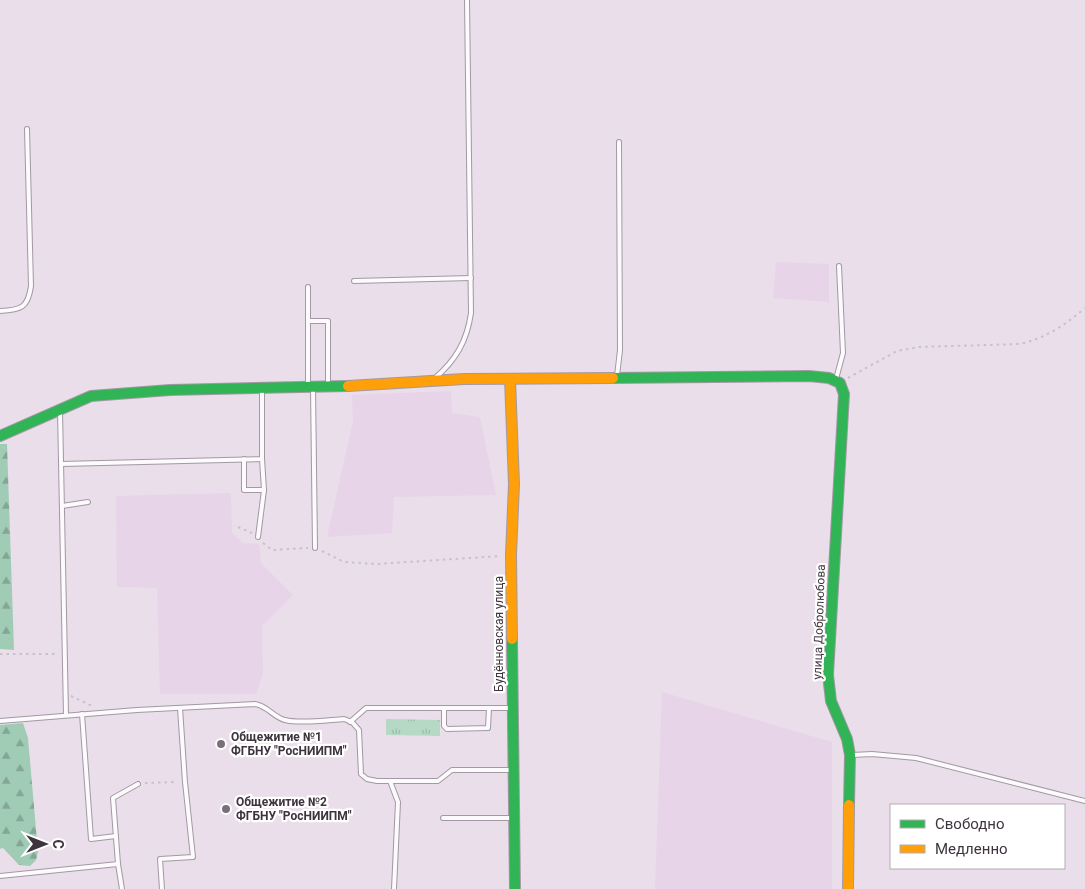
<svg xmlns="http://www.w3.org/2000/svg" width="1085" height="889" font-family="Roboto,sans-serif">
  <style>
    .built { fill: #e8d4e8 }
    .grass { fill: url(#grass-tufts) }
    .forest { fill: url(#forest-firs) }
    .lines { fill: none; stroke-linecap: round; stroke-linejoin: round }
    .lane-casing { stroke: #a299a2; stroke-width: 6 }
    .fast-casing { stroke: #a299a2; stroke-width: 12 }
    .slow-casing { stroke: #a299a2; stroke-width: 12 }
    .path { stroke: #c7c2c7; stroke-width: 2; stroke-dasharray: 2.5 4; stroke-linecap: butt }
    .lane { stroke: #fcfafc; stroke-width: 4 }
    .fast { stroke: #30b455; stroke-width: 10 }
    .slow { stroke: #ff9f0a; stroke-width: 10 }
    .poi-dot { fill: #7a707a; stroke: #fff; stroke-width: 2 }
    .labels { text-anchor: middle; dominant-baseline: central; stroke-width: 4.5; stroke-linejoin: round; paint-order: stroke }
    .street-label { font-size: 12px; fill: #3d343d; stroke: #fff }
    .poi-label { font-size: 12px; font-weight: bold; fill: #3d343d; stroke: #fff; text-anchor: start }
  </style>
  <defs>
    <pattern id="grass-tufts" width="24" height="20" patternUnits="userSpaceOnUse" patternTransform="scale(1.25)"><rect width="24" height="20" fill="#b5d9c5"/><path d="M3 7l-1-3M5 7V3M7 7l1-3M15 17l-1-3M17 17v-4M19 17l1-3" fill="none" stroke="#9dbbaa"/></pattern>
    <pattern id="forest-firs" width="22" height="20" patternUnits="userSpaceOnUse" patternTransform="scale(1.25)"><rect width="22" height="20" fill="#a0ccb5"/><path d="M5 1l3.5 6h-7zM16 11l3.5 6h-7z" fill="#84a694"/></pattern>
  </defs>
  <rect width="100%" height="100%" fill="#eadeea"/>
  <g class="built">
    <polygon points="776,262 829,264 829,302 773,298"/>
    <polygon points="451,391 452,413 480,417 496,495 394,497 392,533 327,537 353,421 352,395"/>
    <polygon points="231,493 232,533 243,543 259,544 261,563 293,595 262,626 263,673 256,694 160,694 157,588 117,587 116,496"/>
    <polygon points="662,692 832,742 832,889 655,889"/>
  </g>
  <polygon class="grass" points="386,719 440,720 440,736 386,735"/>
  <g class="forest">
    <polygon points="0,444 7,444 14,650 0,649"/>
    <polygon points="23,723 28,738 38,852 36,860 30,866 19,865 3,848 0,849 0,725"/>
  </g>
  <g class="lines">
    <defs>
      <g id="lane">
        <polyline points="354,281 471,278"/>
        <path d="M 0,311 C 21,310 28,308 31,286 L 27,129"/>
        <polyline points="308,321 328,321 328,386"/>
        <polyline points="617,376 620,350 619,142"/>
        <path d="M 435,378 C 456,360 467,341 471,313 L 467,0"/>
        <polyline points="836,379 843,353 839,266"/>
        <polyline points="308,385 308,287"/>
        <polyline points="313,387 315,548"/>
        <polyline points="60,410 66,715"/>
        <polyline points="244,459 244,490 264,490 262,459"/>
        <polyline points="61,464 262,459 262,389"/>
        <polyline points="62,506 88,502"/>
        <polyline points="258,537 264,490"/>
        <polyline points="444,708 444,726 447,729 488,728 489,708"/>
        <polyline points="82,714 91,839 116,836"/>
        <path d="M 0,721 L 137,710 L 255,704 C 268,706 273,717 285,720 C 300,724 328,720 344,719 L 352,722 L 359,730 L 361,774 L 367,779 L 377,781 L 438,781 L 452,770 L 513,770"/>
        <polyline points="350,722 366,708 512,708"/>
        <polyline points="852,755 872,754 916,758 1085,801"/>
        <polyline points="390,781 398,802 394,889"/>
        <polyline points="443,818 513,818"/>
        <polyline points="118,864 122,889"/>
        <polyline points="0,876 118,864 113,798 138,784"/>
        <polyline points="162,889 160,859 193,857 185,782 180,708"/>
      </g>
      <g id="fast">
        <polyline points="613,378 809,376 829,378 840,383 844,394 828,675 831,701 847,739 850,755 849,805"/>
        <polyline points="0,436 91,396 170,390 348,386"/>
        <polyline points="512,639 515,889"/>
      </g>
      <g id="slow">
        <polyline points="510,379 514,484 511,555 512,639"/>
        <polyline points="348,386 464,379 613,378"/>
        <polyline points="848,889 849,805"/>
      </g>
    </defs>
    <use href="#lane" class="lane-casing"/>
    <use href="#fast" class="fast-casing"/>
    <use href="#slow" class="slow-casing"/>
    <g class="path">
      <path d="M 848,378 L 897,351 L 919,347 L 1020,344 C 1046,338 1065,325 1085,308"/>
      <polyline points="238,527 252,533"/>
      <polyline points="263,543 272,550 308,548"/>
      <polyline points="322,551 344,562 377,564 501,556"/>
      <polyline points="0,654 57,654"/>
      <polyline points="71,696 92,706"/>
      <polyline points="145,783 177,782"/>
    </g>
    <use href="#lane" class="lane"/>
    <use href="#fast" class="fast"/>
    <use href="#slow" class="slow"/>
  </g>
  <g class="poi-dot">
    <circle cx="221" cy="744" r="5"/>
    <circle cx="226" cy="809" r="5"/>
  </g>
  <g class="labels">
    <g class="street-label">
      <text transform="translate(819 622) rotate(-88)">улица Добролюбова</text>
      <text transform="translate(499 634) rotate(-90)">Будённовская улица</text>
    </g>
    <g class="poi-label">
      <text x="231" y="737">Общежитие №1<tspan x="231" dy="14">ФГБНУ "РосНИИПМ"</tspan></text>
      <text x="236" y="802">Общежитие №2<tspan x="236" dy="14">ФГБНУ "РосНИИПМ"</tspan></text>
    </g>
  </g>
  <rect x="890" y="804" width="175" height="65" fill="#ffffff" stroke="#b1aeb1"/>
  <rect x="900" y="820" width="25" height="8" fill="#30b455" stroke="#b1aeb1"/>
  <text x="935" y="829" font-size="15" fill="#3d343d">Свободно</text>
  <rect x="900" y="845" width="25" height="8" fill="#ff9f0a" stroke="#b1aeb1"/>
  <text x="935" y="854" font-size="15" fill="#3d343d">Медленно</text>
  <g transform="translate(45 844) rotate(90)" stroke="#ffffff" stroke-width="4" paint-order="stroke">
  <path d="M0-4L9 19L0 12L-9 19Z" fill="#3d343d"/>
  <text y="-8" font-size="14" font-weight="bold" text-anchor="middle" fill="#3d343d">С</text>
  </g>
</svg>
